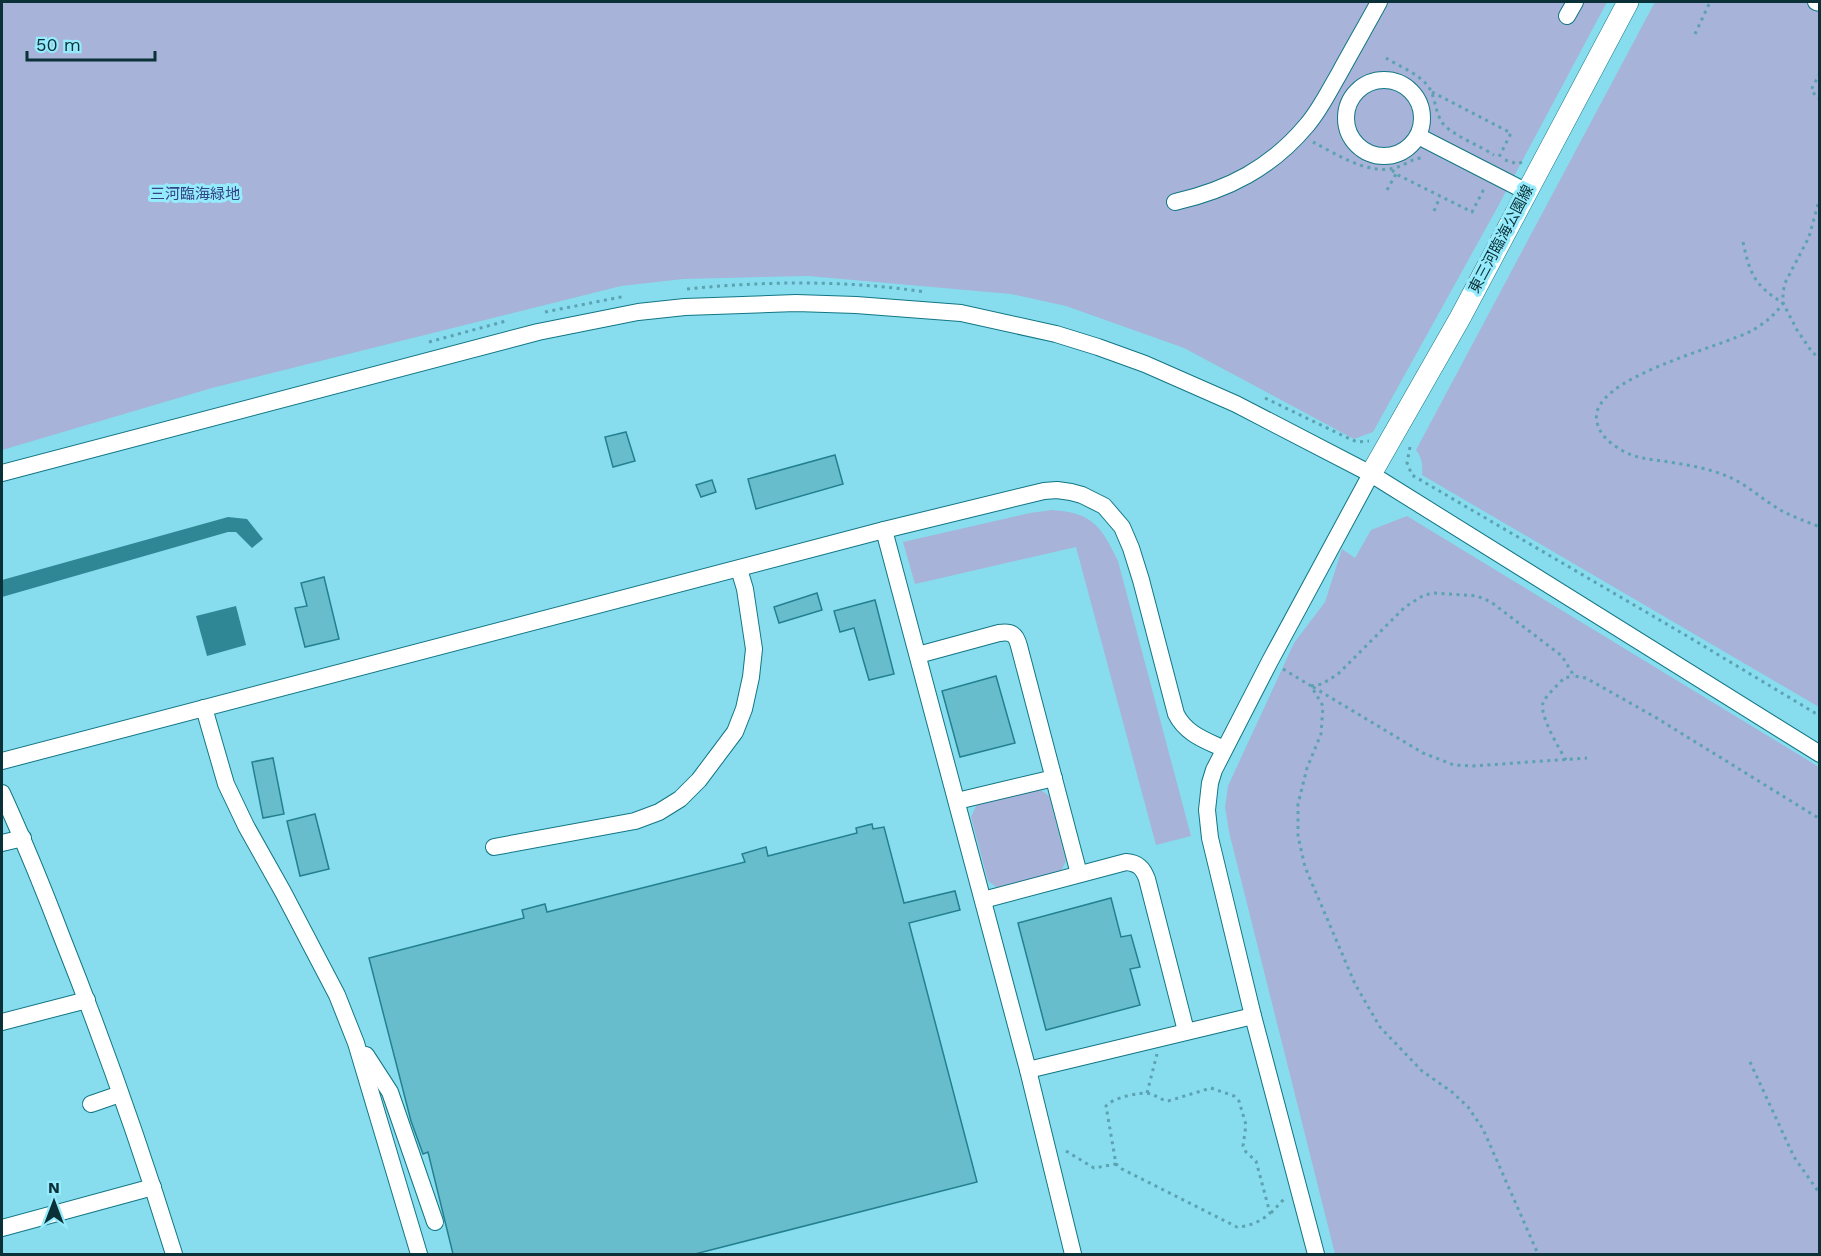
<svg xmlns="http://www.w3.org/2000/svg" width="1821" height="1256" font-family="'Work Sans','Noto Sans JP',sans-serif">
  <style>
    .green { fill: #a7b3d8 }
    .water { fill: #2f8796 }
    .building { fill: #68bdcd; stroke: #238090; stroke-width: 1.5 }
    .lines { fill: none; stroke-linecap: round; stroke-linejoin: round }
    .minor-casing { stroke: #127685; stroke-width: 18 }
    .major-casing { stroke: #127685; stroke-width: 22 }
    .path { stroke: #5ca2b0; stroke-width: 3; stroke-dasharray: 3 4.5; stroke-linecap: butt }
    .minor { stroke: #fff; stroke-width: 16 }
    .major { stroke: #fff; stroke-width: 21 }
    .labels { text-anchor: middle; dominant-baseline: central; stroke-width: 6; stroke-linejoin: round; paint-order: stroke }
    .park-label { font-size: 15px; fill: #344387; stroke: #95ebfb }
    .street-label { font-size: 15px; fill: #0b3138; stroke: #95ebfb }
  </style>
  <rect width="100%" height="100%" fill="#87ddee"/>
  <g class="green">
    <polygon points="2,2 1607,2 1496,210 1373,432 1354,439 1184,348 1066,306 1011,294 808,276 683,279 621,286 212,388 2,450"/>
    <path d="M 1655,2 L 1819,2 L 1819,707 L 1422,475 C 1423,465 1422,458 1416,450 Z"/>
    <path d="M 1052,510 C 1093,513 1101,526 1118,561 L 1191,836 L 1156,845 L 1076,547 L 915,584 L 903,542 L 1030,513 Z"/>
    <polygon points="1407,516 1819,767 1819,1254 1335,1254 1229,832 1225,807 1228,786 1294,643 1325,602 1342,549 1355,558 1371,530"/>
    <polygon points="1038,788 1049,796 1066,861 1060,873 999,889 988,881 971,817 977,804"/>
  </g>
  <g class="water">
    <polygon points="228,517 247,519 263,539 252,548 236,532 228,532 2,597 2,580"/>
    <polygon points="236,606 246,645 207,656 196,616"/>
  </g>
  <g class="building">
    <polygon points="626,432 635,461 613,467 605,437"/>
    <polygon points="835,455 843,484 756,509 748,479"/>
    <polygon points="712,480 716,492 701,497 696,485"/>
    <polygon points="324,577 339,639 305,647 295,608 307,606 301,583"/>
    <polygon points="817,593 822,610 779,623 774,607"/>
    <polygon points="875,600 894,674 869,680 854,628 840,632 834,611"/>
    <polygon points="996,676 1015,743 960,757 942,691"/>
    <polygon points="273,758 284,814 263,818 252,762"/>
    <polygon points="315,814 329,869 300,876 287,821"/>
    <polygon points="872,824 873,829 884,827 904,903 955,891 960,910 909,923 977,1182 695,1254 453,1254 428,1152 423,1154 411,1121 369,958 524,918 522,910 545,904 547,912 745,862 742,854 766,847 768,856 857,833 856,828"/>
    <polygon points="1111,898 1121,937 1131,935 1140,967 1130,969 1140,1005 1046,1030 1018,923"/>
  </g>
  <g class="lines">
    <defs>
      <g id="minor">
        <polyline points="1816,2 1820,3"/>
        <polyline points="1567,16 1575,2"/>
        <circle cx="1384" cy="118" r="38"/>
        <polyline points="1418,136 1527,192"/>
        <path d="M 1175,202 C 1228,190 1271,168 1307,125 C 1320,110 1329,91 1339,74 C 1352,50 1366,26 1379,2"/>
        <polyline points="2,473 538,332 638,312 685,307 796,303 856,305 961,313 1056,334 1098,347 1145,364 1236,404 1371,474 1820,754"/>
        <polyline points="884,530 1028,1070 1073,1254"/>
        <path d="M 918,655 L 999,633 C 1011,631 1016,634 1019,646 L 1079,874"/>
        <polyline points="204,708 226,784 246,826 283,892 337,995 356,1043 419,1254"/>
        <path d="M 2,761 L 884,530 L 1044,491 L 1057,490 L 1071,492 L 1082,495 L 1104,506 L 1122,527 L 1131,548 L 1141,580 L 1176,714 C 1186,734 1205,740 1224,749"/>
        <path d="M 2,793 C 24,841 44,890 63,940 C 104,1043 141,1148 174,1254"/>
        <polyline points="957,801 1054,778"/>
        <polyline points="2,843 23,838"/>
        <polyline points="494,847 635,821 659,812 680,799 699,780 735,732 744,709 751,677 754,649 745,589 739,569"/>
        <path d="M 983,900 L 1126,862 C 1138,863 1143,868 1147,879 L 1186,1031"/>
        <polyline points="2,1022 87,1000"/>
        <polyline points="366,1055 390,1092 435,1222"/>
        <polyline points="1028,1070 1253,1016"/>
        <polyline points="91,1104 120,1094"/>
        <polyline points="2,1228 153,1187"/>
        <polyline points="1316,1254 1253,1016 1210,838 1207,810 1210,783 1214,770 1270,661 1371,474"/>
      </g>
      <polyline id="major" points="1371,474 1460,318 1628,2"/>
    </defs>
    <use href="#minor" class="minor-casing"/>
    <use href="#major" class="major-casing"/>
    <g class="path">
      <polyline points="1695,34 1710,2"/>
      <path d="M 1386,58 C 1400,67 1423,75 1431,91 C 1436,102 1436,117 1445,126 C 1457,137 1480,146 1494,155"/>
      <polyline points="1820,73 1811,90 1820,100"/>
      <polyline points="1432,92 1511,133 1499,157"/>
      <path d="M 1313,142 C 1336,154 1368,175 1394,168 C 1404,166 1411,159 1421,158"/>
      <polyline points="1505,160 1518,164 1522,162"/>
      <polyline points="1392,170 1396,174 1472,212 1485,187"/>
      <polyline points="1387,190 1396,174"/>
      <polyline points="1820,197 1809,237 1786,281 1783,291 1783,303 1797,330 1812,352 1820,359"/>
      <polyline points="1434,211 1440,197"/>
      <path d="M 1743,242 C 1750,274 1754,285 1783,303 C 1775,315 1765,323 1753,330 C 1723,347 1586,378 1597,422 C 1600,436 1611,444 1623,451 C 1636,458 1648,459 1662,461 C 1683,464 1709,468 1729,477 C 1748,485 1764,501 1782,511 C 1794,517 1807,522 1820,527"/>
      <path d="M 687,289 C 767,281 846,280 925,292"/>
      <polyline points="545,312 626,296"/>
      <polyline points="429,342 506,321"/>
      <polyline points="1265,398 1350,439 1357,442 1369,441"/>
      <polyline points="1410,447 1407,463 1412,475 1687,636 1820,716"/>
      <polyline points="1283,669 1311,686 1323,706 1321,734 1307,768 1298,804 1298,836 1305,867 1355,984 1380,1027 1422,1071 1452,1092 1468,1107 1483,1129 1538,1254"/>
      <polyline points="1311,686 1322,684 1338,674 1405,607 1424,595 1435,593 1477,596 1491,602 1562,656 1574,676 1586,678 1655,717 1820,819"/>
      <polyline points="1313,687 1423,753 1454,765 1472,766 1587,758"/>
      <path d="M 1566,760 C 1560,750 1539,715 1543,703 C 1546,695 1558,685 1564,678 L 1574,676"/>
      <polyline points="1750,1062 1794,1157 1820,1194"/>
      <path d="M 1211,1088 L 1234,1096 L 1239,1101 L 1246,1125 L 1243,1146 L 1246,1152 L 1256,1161 L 1270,1213 C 1262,1221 1248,1227 1237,1227 L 1122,1169 L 1116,1164 L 1106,1106 C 1112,1098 1141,1091 1151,1094 C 1157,1096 1161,1100 1168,1101 Z"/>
      <polyline points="1147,1093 1157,1054"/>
      <polyline points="1066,1151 1094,1168 1116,1164"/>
      <polyline points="1271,1213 1285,1198"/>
    </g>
    <use href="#minor" class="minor"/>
    <use href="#major" class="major"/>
  </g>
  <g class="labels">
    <g class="park-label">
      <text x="195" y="194">三河臨海緑地</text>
    </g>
    <g class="street-label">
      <text transform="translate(1501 239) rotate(-62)">東三河臨海公園線</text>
    </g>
  </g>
  <rect width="1821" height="1256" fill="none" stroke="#0b3138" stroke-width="6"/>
  <g transform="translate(54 1202)" stroke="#95ebfb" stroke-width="4.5" paint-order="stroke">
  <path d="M0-4.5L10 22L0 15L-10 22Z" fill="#0b3138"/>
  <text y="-9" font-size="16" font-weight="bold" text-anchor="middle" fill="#0b3138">N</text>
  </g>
  <path d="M27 51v9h128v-9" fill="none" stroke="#0b3138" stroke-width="3"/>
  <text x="36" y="51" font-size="18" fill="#0b3138" stroke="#95ebfb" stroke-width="4.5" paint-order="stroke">50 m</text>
</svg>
